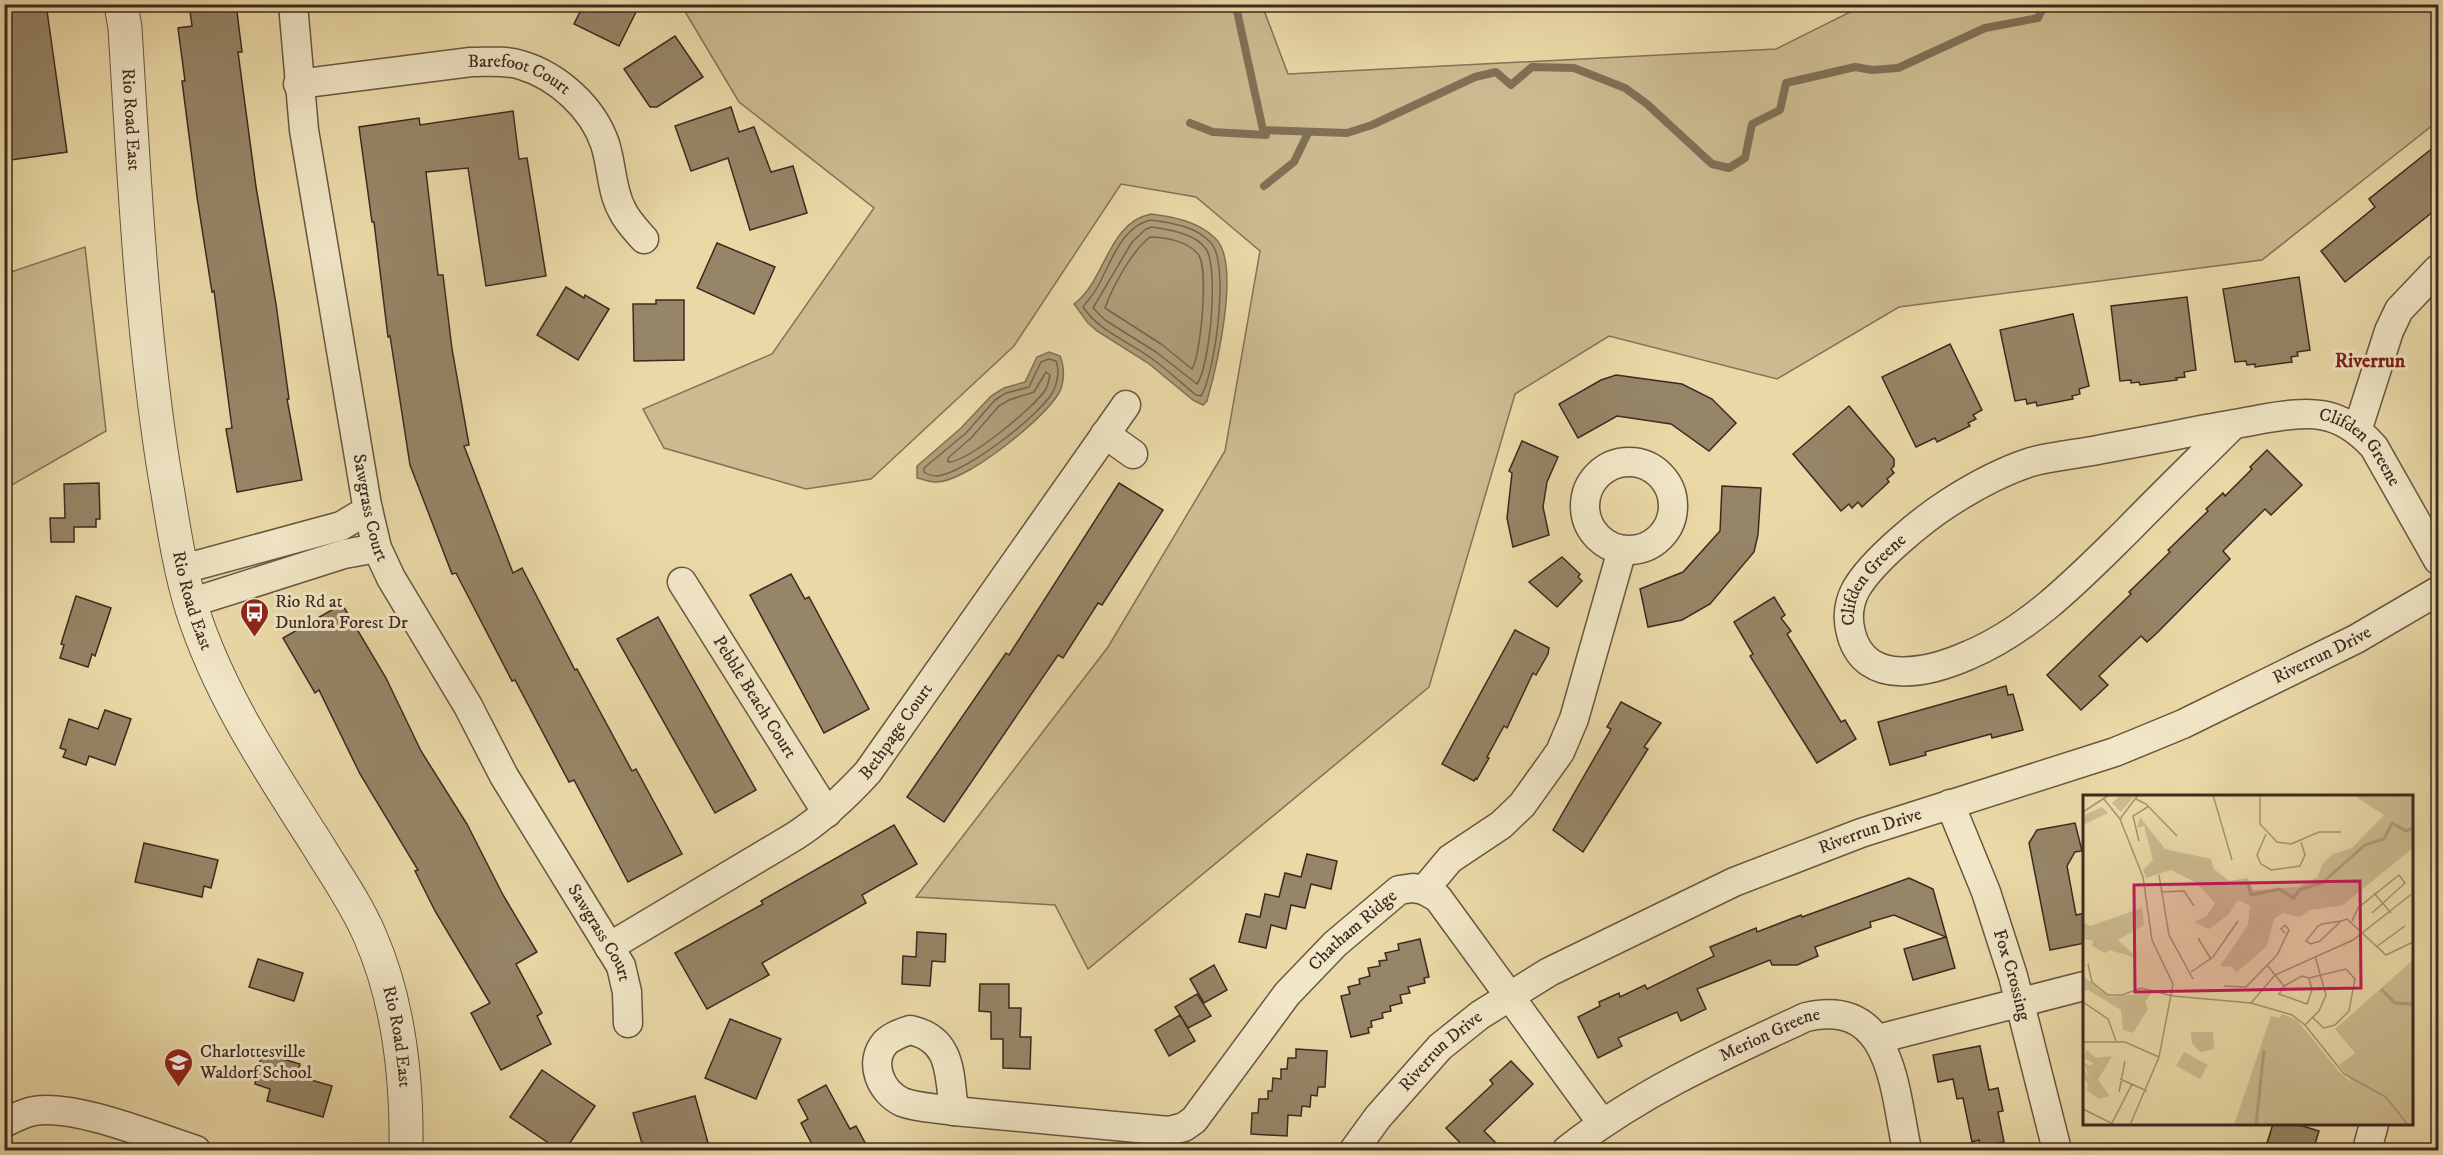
<svg xmlns="http://www.w3.org/2000/svg" width="2443" height="1155" font-family="'IM FELL DW Pica',serif">
  <style>
    .green { fill: #ccbb90; stroke: #847258; stroke-width: 1.5 }
    .water { fill: #af9e79; stroke: #817056; stroke-width: 1.5 }
    .lines { fill: none; stroke-linecap: round; stroke-linejoin: round }
    .shore { stroke: #76644d; stroke-width: 1.5 }
    .stream { stroke: #817056; stroke-width: 8 }
    .building { fill: #968567; stroke: #3c2a21; stroke-width: 1.5 }
    .minor-casing { stroke: #685642; stroke-width: 31 }
    .tertiary-casing { stroke: #685642; stroke-width: 35 }
    .minor { stroke: #f1e6c6; stroke-width: 28 }
    .tertiary { stroke: #f1e6c6; stroke-width: 33 }
    .labels { text-anchor: middle; dominant-baseline: central; stroke-width: 6; stroke-linejoin: round; paint-order: stroke }
    .street-label { font-size: 18px; fill: #3c2a21; stroke: #f1e6c6 }
    .poi-label { font-size: 18px; fill: #3c2a21; stroke: #f1e6c6; text-anchor: start }
    .neighbourhood-label { font-size: 20px; font-weight: bold; fill: #7a1f14; stroke: #f1e6c6 }
    .inset-river { fill: none; stroke: #af9e79; stroke-width: 3 }
    .inset-road { fill: none; stroke: #a49371; stroke-width: 1.5 }
    .view { fill: #c2185b; fill-opacity: 0.15; stroke: #c2185b; stroke-width: 3 }
    .inset-edge { fill: none; stroke: #3c2a21; stroke-width: 3 }
  </style>
  <rect width="100%" height="100%" fill="#ead9a7"/>
  <filter id="stains"><feTurbulence type="fractalNoise" baseFrequency=".00333" numOctaves="4"/><feColorMatrix values="0 0 0 0 .2 0 0 0 0 .09 0 0 0 0 .02 0 0 0 .5 -.17"/></filter>
  <radialGradient id="worn" r=".72"><stop offset=".6" stop-color="#630" stop-opacity="0"/><stop offset="1" stop-color="#630" stop-opacity=".3"/></radialGradient>
  <g class="green">
    <polygon points="681,5 1262,5 1288,74 1776,49 1864,5 2438,5 2438,121 2262,260 1899,307 1777,379 1609,336 1515,394 1429,687 1088,969 1055,905 916,897 1108,647 1225,451 1260,251 1196,197 1121,184 1014,346 871,479 806,489 664,448 643,409 772,354 874,208 739,102"/>
    <polygon points="85,247 106,431 5,489 5,274"/>
  </g>
  <g class="water">
    <path d="M 1151,214 C 1174,217 1197,221 1215,238 C 1242,263 1216,369 1207,401 L 1203,405 L 1193,400 L 1148,363 L 1097,331 L 1088,323 L 1074,304 C 1106,281 1107,223 1151,214 Z"/>
    <path d="M 1049,352 L 1060,356 C 1065,368 1065,385 1057,396 C 1042,420 964,484 935,482 C 930,482 923,479 917,478 L 917,466 L 961,428 L 991,396 L 1004,388 L 1025,382 L 1037,357 Z"/>
  </g>
  <g class="lines">
    <g class="shore">
      <path d="M 1151,220 C 1172,223 1196,226 1211,243 C 1230,263 1215,374 1201,396 L 1196,395 C 1181,383 1167,369 1151,358 C 1128,341 1100,332 1083,307 C 1087,301 1093,295 1097,288 C 1110,265 1121,226 1151,220 Z"/>
      <path d="M 1152,227 C 1169,230 1195,233 1206,249 C 1219,268 1210,366 1197,384 L 1156,352 L 1105,320 L 1093,308 L 1132,242 L 1146,229 Z"/>
      <path d="M 1150,237 C 1165,237 1187,241 1198,254 C 1209,267 1201,355 1192,369 L 1161,344 L 1105,308 C 1113,286 1131,252 1150,237 Z"/>
      <path d="M 1049,359 L 1056,361 C 1060,370 1057,384 1053,392 C 1038,417 965,473 937,476 C 933,476 927,474 924,472 L 924,468 L 966,433 L 995,400 L 1006,393 L 1029,387 L 1041,362 Z"/>
      <path d="M 1046,372 L 1050,375 C 1049,380 1048,385 1046,389 C 1036,406 967,463 948,462 L 948,458 L 971,438 L 999,406 L 1009,400 L 1034,392 Z"/>
    </g>
    <g class="stream">
      <polyline points="1237,11 1263,130 1347,133 1372,125 1475,77 1496,72 1511,85 1532,67 1574,68 1625,88 1647,104 1712,164 1729,168 1745,158 1752,124 1780,110 1786,83 1855,67 1872,70 1898,68 1985,28 2038,18 2045,4"/>
      <polyline points="1190,123 1213,132 1266,135 1264,131"/>
      <polyline points="1264,186 1294,162 1308,133"/>
    </g>
  </g>
  <g class="building">
    <polygon points="4,4 46,4 67,152 4,161"/>
    <polygon points="189,4 236,4 242,52 238,52 256,187 276,304 289,399 287,399 302,480 237,492 226,429 232,428 214,291 212,292 197,197 182,81 185,81 178,28 192,26"/>
    <polygon points="584,4 640,4 619,46 574,24"/>
    <polygon points="675,36 703,77 657,107 650,107 624,69"/>
    <polygon points="731,107 739,132 754,127 771,172 793,166 807,213 750,230 728,158 691,171 675,126"/>
    <polygon points="513,111 519,159 527,158 546,276 486,286 468,168 426,172 438,275 443,275 452,349 469,445 464,446 513,573 522,568 575,670 577,669 632,771 636,769 682,854 628,882 574,780 569,782 515,680 512,681 456,573 452,574 410,465 390,336 388,337 374,222 372,222 359,127 419,118 420,125"/>
    <polygon points="2439,143 2439,207 2345,282 2321,251 2375,207 2369,199"/>
    <polygon points="717,243 775,267 754,314 697,288"/>
    <polygon points="2299,277 2310,350 2297,352 2298,356 2291,357 2292,362 2255,367 2255,364 2247,365 2246,361 2235,362 2223,289"/>
    <polygon points="566,287 584,298 585,295 609,309 578,360 537,335"/>
    <polygon points="2187,297 2196,370 2184,372 2185,377 2176,378 2177,380 2140,385 2139,382 2131,383 2131,380 2120,381 2111,306"/>
    <polygon points="656,300 684,300 684,360 634,361 633,304 656,304"/>
    <polygon points="2073,314 2089,386 2079,389 2080,394 2072,396 2073,399 2037,406 2036,402 2027,404 2026,399 2015,401 2000,330"/>
    <polygon points="1950,344 1982,410 1973,415 1976,419 1968,423 1970,426 1937,442 1935,438 1916,447 1882,377"/>
    <polygon points="1616,375 1682,384 1712,399 1736,423 1709,451 1671,424 1617,416 1578,438 1559,404 1601,380"/>
    <polygon points="1849,406 1894,459 1894,466 1891,469 1894,473 1887,479 1889,482 1862,507 1858,502 1852,508 1849,504 1841,511 1793,454"/>
    <polygon points="1522,441 1558,457 1547,482 1543,507 1549,535 1513,547 1507,518 1512,473 1509,471"/>
    <polygon points="2267,450 2302,485 2271,515 2265,509 2223,551 2230,559 2157,633 2147,642 2141,636 2099,676 2108,685 2081,710 2047,675 2131,594 2129,592 2170,552 2168,550 2208,511 2206,509 2223,493 2225,496 2252,469 2250,467"/>
    <polygon points="99,483 100,519 96,519 96,527 74,527 74,542 51,542 50,518 65,518 64,484"/>
    <polygon points="1119,483 1163,510 1102,605 1098,603 1063,658 1058,655 944,822 907,797 1006,653 1009,655"/>
    <polygon points="1722,486 1761,488 1758,535 1754,552 1710,604 1682,620 1648,627 1640,589 1683,572 1720,531"/>
    <polygon points="1562,557 1580,574 1578,577 1582,581 1557,607 1529,582"/>
    <polygon points="791,574 805,599 809,597 869,709 824,733 750,595"/>
    <polygon points="76,596 111,608 95,656 92,654 88,667 60,658 64,645 61,644"/>
    <polygon points="1774,597 1785,615 1781,618 1791,631 1787,634 1841,722 1845,720 1856,739 1817,763 1750,656 1753,654 1734,622"/>
    <polygon points="342,604 386,678 421,751 467,824 503,895 537,952 516,964 542,1013 537,1016 551,1044 501,1070 471,1013 490,1003 435,911 415,871 418,870 360,774 319,690 315,693 283,638"/>
    <polygon points="658,617 756,790 715,813 617,639"/>
    <polygon points="1515,630 1549,648 1548,654 1536,675 1533,673 1507,728 1504,726 1487,757 1489,758 1477,779 1476,778 1474,781 1442,764"/>
    <polygon points="2006,686 2008,695 2013,694 2023,730 1992,738 1991,734 1925,752 1926,755 1890,765 1878,722"/>
    <polygon points="1621,702 1661,723 1644,747 1648,749 1583,852 1553,830 1611,729 1607,727"/>
    <polygon points="105,710 131,719 115,765 89,756 86,765 63,757 66,750 60,748 69,719 98,729"/>
    <polygon points="2075,823 2082,851 2075,852 2067,866 2076,915 2085,913 2085,943 2050,950 2029,843 2037,830"/>
    <polygon points="894,825 917,864 862,895 866,903 762,963 769,975 707,1009 675,953 763,904 761,901"/>
    <polygon points="144,843 218,860 211,888 204,886 202,897 135,882"/>
    <polygon points="1307,854 1337,861 1331,889 1311,884 1305,908 1291,905 1286,929 1271,925 1266,948 1239,942 1246,914 1260,917 1265,894 1279,897 1285,873 1301,877"/>
    <polygon points="1909,878 1933,889 1955,968 1913,980 1904,949 1946,937 1894,915 1870,922 1871,927 1815,947 1818,956 1797,965 1772,965 1770,960 1697,989 1706,1009 1681,1021 1677,1012 1618,1038 1622,1046 1598,1058 1578,1017 1600,1006 1599,1002 1619,993 1620,997 1645,985 1647,989 1714,956 1710,947 1756,928 1757,932 1801,915 1802,917"/>
    <polygon points="917,932 946,934 945,962 932,961 930,986 902,984 903,956 916,957"/>
    <polygon points="1420,939 1429,977 1424,978 1425,983 1408,987 1410,993 1400,995 1402,1003 1390,1006 1391,1011 1382,1013 1383,1018 1371,1021 1372,1027 1368,1028 1369,1033 1351,1037 1341,996 1350,994 1348,987 1360,984 1359,979 1370,976 1368,968 1380,966 1379,961 1387,960 1385,953 1399,950 1398,944"/>
    <polygon points="258,959 303,973 294,1001 249,987"/>
    <polygon points="1214,965 1227,990 1204,1003 1190,979"/>
    <polygon points="980,984 1009,984 1009,1008 1021,1008 1020,1037 1031,1037 1030,1069 1003,1068 1003,1039 991,1039 991,1012 979,1011"/>
    <polygon points="1197,994 1211,1016 1188,1028 1175,1007"/>
    <polygon points="1180,1015 1195,1041 1169,1056 1155,1030"/>
    <polygon points="730,1019 781,1039 756,1099 705,1078"/>
    <polygon points="1980,1046 1989,1090 1998,1088 2003,1111 1998,1112 2004,1142 1980,1146 1979,1140 1972,1142 1963,1098 1957,1099 1953,1079 1938,1082 1933,1055"/>
    <polygon points="1296,1049 1327,1051 1325,1087 1318,1087 1317,1096 1311,1095 1310,1107 1302,1106 1301,1116 1288,1115 1287,1136 1251,1134 1252,1113 1258,1113 1259,1099 1268,1099 1268,1091 1272,1091 1273,1078 1281,1079 1281,1069 1287,1069 1288,1058 1296,1058"/>
    <polygon points="262,1053 300,1064 297,1076 332,1086 323,1117 267,1101 270,1089 255,1084"/>
    <polygon points="1511,1061 1533,1084 1484,1131 1503,1150 1467,1150 1446,1128 1493,1084 1490,1080"/>
    <polygon points="542,1070 595,1106 565,1150 559,1150 510,1117"/>
    <polygon points="826,1085 850,1129 856,1126 869,1150 815,1150 801,1123 808,1119 798,1100"/>
    <polygon points="695,1096 710,1150 644,1150 633,1113"/>
    <polygon points="2273,1124 2296,1124 2319,1131 2313,1150 2278,1150 2279,1147 2267,1143"/>
  </g>
  <g class="lines">
    <defs>
      <g id="minor">
        <path id="s1" d="M 293,4 L 304,130 L 367,505 L 377,548 L 391,578 L 468,706 L 504,776 L 621,966 L 627,992 L 628,1023"/>
        <path id="s2" d="M 298,84 L 471,62 C 488,62 505,60 521,65 C 558,76 593,108 605,144 C 612,165 611,190 622,210 C 627,221 636,230 644,239"/>
        <path id="s3" d="M 2234,424 C 2198,460 2162,495 2127,531 C 2080,577 2031,629 1969,655 C 1931,672 1865,689 1851,633 C 1847,618 1849,602 1856,589 C 1873,560 1922,520 1950,502 C 1975,486 2003,471 2031,462 C 2048,457 2068,455 2086,452 C 2124,445 2163,438 2201,430 C 2222,426 2242,423 2262,419 C 2310,411 2339,408 2374,447 L 2438,560"/>
        <polyline points="2357,431 2389,331 2399,310 2438,269"/>
        <polyline points="1105,434 1133,454"/>
        <circle cx="1629" cy="506" r="44"/>
        <polyline points="183,569 341,526 368,510"/>
        <path id="s4" d="M 682,582 L 827,813"/>
        <polyline points="190,603 344,554 377,548"/>
        <path id="s5" d="M 1950,804 L 1986,892 L 2013,976 L 2057,1150"/>
        <polyline points="1424,890 1438,898 1602,1123"/>
        <path id="s6" d="M 609,947 L 795,836 C 823,818 845,797 868,772 L 1126,405"/>
        <path d="M 910,1030 C 953,1039 949,1075 954,1111 C 938,1108 917,1108 902,1102 C 881,1092 868,1063 885,1043 C 892,1036 901,1033 910,1030 Z"/>
        <polyline points="1878,1039 2084,986"/>
        <path id="s7" d="M 954,1111 L 1169,1131 L 1184,1127 L 1194,1120 L 1287,994 L 1335,944 L 1399,890 L 1413,888 L 1424,890 L 1450,859 L 1501,825 L 1522,805 L 1560,752 L 1574,719 L 1622,550"/>
        <path d="M 4,1123 C 14,1118 23,1113 34,1111 C 76,1104 154,1137 196,1150"/>
        <path id="s8" d="M 1354,1150 L 1378,1117 L 1440,1047 L 1480,1015 L 1549,972 L 1734,882 L 1861,833 L 2115,752 L 2183,724 L 2356,639 L 2438,591"/>
        <path id="s9" d="M 1567,1150 C 1639,1093 1722,1056 1806,1017 C 1893,997 1894,1090 1907,1150"/>
        <polyline points="2367,1150 2374,1124"/>
      </g>
      <g id="tertiary">
        <path id="s10" d="M 121,4 L 125,28 C 134,175 141,324 164,470 C 172,516 178,564 192,609 C 219,694 269,769 317,844 C 335,874 356,903 370,936 C 399,1002 407,1079 406,1150"/>
      </g>
    </defs>
    <use href="#minor" class="minor-casing"/>
    <use href="#tertiary" class="tertiary-casing"/>
    <use href="#minor" class="minor"/>
    <use href="#tertiary" class="tertiary"/>
  </g>
  <defs>
    <symbol id="bus-pin" viewBox="-11 -11 22 30"><path d="M0 17L-7.5 6A9.5 9.5 0 1 1 7.5 6Z" fill="#8f2418" stroke="#f1e6c6"/><path d="M-5-6H5V4H4V6H2V4H-2V6H-4V4H-5ZM-3.5-4V0h7V-4ZM-3.5 1.2v1.5H-2V1.2ZM2 1.2v1.5H3.5V1.2Z" fill="#fff"/></symbol>
    <symbol id="school-pin" viewBox="-11 -11 22 30"><path d="M0 17L-7.5 6A9.5 9.5 0 1 1 7.5 6Z" fill="#8f2418" stroke="#f1e6c6"/><path d="M0-5L7-2L0 1L-7-2ZM-4 1L0 2.5L4 1V4Q0 6-4 4Z" fill="#fff"/></symbol>
  </defs>
  <g fill-rule="evenodd">
    <use href="#bus-pin" x="238" y="596" width="33" height="45"/>
    <use href="#school-pin" x="162" y="1046" width="33" height="45"/>
  </g>
  <g class="labels">
    <g class="street-label">
      <text stroke="none"><textPath href="#s2" startOffset="225">Barefoot Court</textPath></text>
      <text stroke="none"><textPath href="#s10" startOffset="116">Rio Road East</textPath></text>
      <text stroke="none"><textPath href="#s3" startOffset="1104">Clifden Greene</textPath></text>
      <text stroke="none"><textPath href="#s1" startOffset="510">Sawgrass Court</textPath></text>
      <text stroke="none"><textPath href="#s3" startOffset="554">Clifden Greene</textPath></text>
      <text stroke="none"><textPath href="#s10" startOffset="602">Rio Road East</textPath></text>
      <text stroke="none"><textPath href="#s8" startOffset="1104">Riverrun Drive</textPath></text>
      <text stroke="none"><textPath href="#s4" startOffset="136">Pebble Beach Court</textPath></text>
      <text stroke="none"><textPath href="#s6" startOffset="363">Bethpage Court</textPath></text>
      <text stroke="none"><textPath href="#s8" startOffset="618">Riverrun Drive</textPath></text>
      <text stroke="none"><textPath href="#s7" startOffset="492">Chatham Ridge</textPath></text>
      <text stroke="none"><textPath href="#s1" startOffset="996">Sawgrass Court</textPath></text>
      <text stroke="none"><textPath href="#s5" startOffset="182">Fox Crossing</textPath></text>
      <text stroke="none"><textPath href="#s10" startOffset="1088">Rio Road East</textPath></text>
      <text stroke="none"><textPath href="#s9" startOffset="234">Merion Greene</textPath></text>
      <text stroke="none"><textPath href="#s8" startOffset="132">Riverrun Drive</textPath></text>
    </g>
    <g class="poi-label">
      <text x="275" y="602">Rio Rd at<tspan x="275" dy="21">Dunlora Forest Dr</tspan></text>
      <text x="200" y="1052">Charlottesville<tspan x="200" dy="21">Waldorf School</tspan></text>
    </g>
    <g class="neighbourhood-label">
      <text x="2370" y="361">Riverrun</text>
    </g>
  </g>
  <g transform="translate(2083 795)">
    <rect width="330" height="330" fill="#ead9a7"/>
    <path d="M 38,0 L 52,0 L 38,17 L 29,8 ZM 270,0 L 330,0 L 330,53 L 260,110 L 227,115 L 216,122 L 200,118 L 191,124 L 184,151 L 153,178 L 150,172 L 137,171 L 165,130 L 167,111 L 155,105 L 145,120 L 126,134 L 111,127 L 123,122 L 132,108 L 112,87 L 88,75 L 63,83 L 60,75 L 70,65 L 61,31 L 54,33 L 57,22 L 82,54 L 128,64 L 131,74 L 146,86 L 165,83 L 170,95 L 215,92 L 234,82 L 240,68 L 250,59 L 269,53 L 301,20 ZM 19,12 L 25,18 L 0,30 L 0,21 ZM 59,113 L 61,130 L 35,145 L 54,163 L 26,155 L 22,158 L 9,151 L 10,146 L 0,144 L 0,127 L 7,131 ZM 330,165 L 330,330 L 151,330 L 188,221 L 197,223 L 199,219 L 214,225 L 257,278 L 270,288 L 256,270 L 272,258 L 252,234 ZM 0,181 L 26,202 L 68,198 L 62,207 L 65,214 L 50,238 L 40,235 L 38,215 L 5,195 L 0,197 ZM 108,237 L 130,237 L 131,254 L 117,257 L 109,248 ZM 4,255 L 13,263 L 29,261 L 15,285 L 27,301 L 16,304 L 3,295 L 7,287 L 5,290 L 1,283 L 0,273 L 7,284 L 0,267 L 7,271 L 10,268 L 0,263 ZM 101,257 L 125,270 L 117,284 L 93,271 Z" fill="#ccbb90"/>
    <path class="inset-river" d="M 165,89 L 168,100 L 196,94 L 211,103 L 216,95 L 239,88 L 282,50 L 301,44 L 309,28 L 323,36 L 330,33M 298,194 L 312,208 L 330,209M 173,330 L 181,255"/>
    <path class="inset-road" d="M 130,0 L 149,65M 177,0 L 177,29 L 194,47 L 208,49 L 236,37 L 258,37M 20,3 L 37,24 L 60,82 L 69,145 L 90,189 L 76,262 L 47,330M 53,4 L 63,9 L 94,41M 0,17 L 26,0M 37,24 L 55,0M 183,39 L 174,60 L 178,69 L 188,75 L 217,71 L 222,60 L 218,47M 56,46 L 50,21 L 66,11M 76,80 L 86,140 L 110,184M 78,97 L 101,96 L 111,111M 291,98 L 308,118M 258,126 L 237,146 L 228,149 L 223,146 L 235,131 L 239,129 L 258,126 L 264,124 L 303,160 L 330,147M 269,126 L 275,113 L 316,80 L 322,88 L 289,118M 115,143 L 128,164M 293,152 L 322,131M 5,169 L 9,187 L 25,200 L 39,200 L 58,193 L 90,201 L 168,208 L 209,220 L 222,230 L 261,279 L 303,302 L 325,330M 184,170 L 201,191M 108,177 L 130,162 L 155,126M 219,181 L 226,183 L 229,195 L 224,209 L 196,199 L 201,191 ZM 226,183 L 263,174 L 272,184 L 266,216 L 252,230 L 241,233 L 230,223M 141,191 L 163,192 L 194,160 L 206,135 L 202,130 L 198,134 L 202,138M 0,207 L 25,224 L 33,246M 168,208 L 192,180 L 270,145 L 330,98M 222,230 L 236,216 L 243,200 L 232,161M 0,247 L 42,247 L 76,262M 37,284 L 64,296M 36,297 L 42,266M 0,314 L 32,330M 28,330 L 49,289"/>
    <path class="view" d="M 277,86 L 278,193 L 52,197 L 51,90 Z"/>
    <rect width="330" height="330" class="inset-edge"/>
  </g>
  <rect width="2443" height="1155" fill="none" stroke="#ead9a7" stroke-width="24"/>
  <rect x="6" y="6" width="2431" height="1143" fill="none" stroke="#3c2a21" stroke-width="3"/>
  <rect x="12" y="12" width="2419" height="1131" fill="none" stroke="#3c2a21" stroke-width="1.5"/>
  <rect width="100%" height="100%" filter="url(#stains)"/>
  <rect width="100%" height="100%" fill="url(#worn)"/>
</svg>
